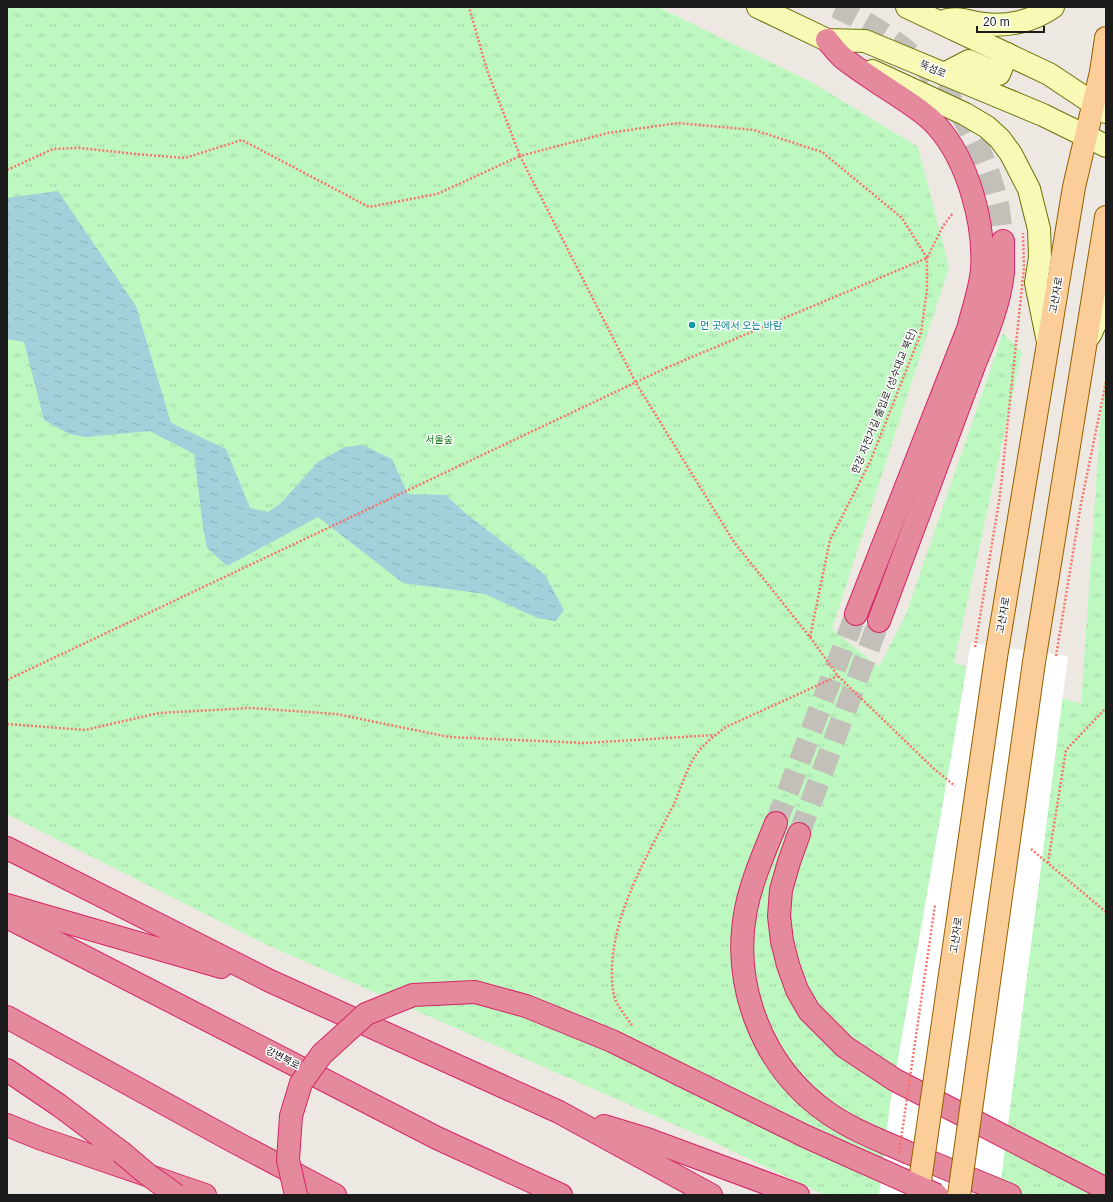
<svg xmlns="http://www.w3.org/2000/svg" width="1113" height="1202" font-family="Arial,'Noto Sans KR',sans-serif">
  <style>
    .park { fill: url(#park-tufts) }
    .water { fill: url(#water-ripples) }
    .pier { fill: #fff }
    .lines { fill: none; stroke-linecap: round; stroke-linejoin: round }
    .highway-tunnel { stroke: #c3c0ba; stroke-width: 22; stroke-dasharray: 22 11; stroke-linecap: butt }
    .secondary-casing { stroke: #687106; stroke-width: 24 }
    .primary-casing { stroke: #935f01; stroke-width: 24 }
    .highway-casing { stroke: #d52566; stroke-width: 24 }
    .path { stroke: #f87368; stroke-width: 2.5; stroke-dasharray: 2 2; stroke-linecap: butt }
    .secondary { stroke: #f7f9b5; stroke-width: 22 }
    .primary { stroke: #fbce99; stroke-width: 22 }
    .highway { stroke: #e5899d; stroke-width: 22 }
    .primary-bridge-casing { stroke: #935f01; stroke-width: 24; stroke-linecap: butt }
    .highway-bridge-casing { stroke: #d52566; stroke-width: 24; stroke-linecap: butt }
    .path-bridge { stroke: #f87368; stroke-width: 2.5; stroke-dasharray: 2 2; stroke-linecap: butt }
    .primary-bridge { stroke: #fbce99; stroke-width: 22 }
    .highway-bridge { stroke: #e5899d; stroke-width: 22 }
    .culture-dot { fill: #0f9aa8; stroke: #fff; stroke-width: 1.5 }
    .labels { text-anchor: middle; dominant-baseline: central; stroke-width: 3; stroke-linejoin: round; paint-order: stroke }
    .street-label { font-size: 10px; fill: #1c1c1c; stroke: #fff }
    .culture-label { font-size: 10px; fill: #0d838f; stroke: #fff; text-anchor: start }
    .park-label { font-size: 10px; fill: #0c7812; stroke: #fff }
  </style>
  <defs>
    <pattern id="park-tufts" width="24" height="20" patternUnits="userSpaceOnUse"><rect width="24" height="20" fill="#bef8c1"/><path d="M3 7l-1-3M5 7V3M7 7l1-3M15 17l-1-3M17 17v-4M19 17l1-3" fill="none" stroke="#a3d4a5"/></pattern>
    <pattern id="water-ripples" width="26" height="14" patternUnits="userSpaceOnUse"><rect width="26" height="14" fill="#a2d0db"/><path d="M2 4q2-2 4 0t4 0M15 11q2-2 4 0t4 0" fill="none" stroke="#8bb2bb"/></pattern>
  </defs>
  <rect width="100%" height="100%" fill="#ede9e2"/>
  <polygon class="park" points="7,7 658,7 811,82 918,147 949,267 832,629 879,667 906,614 1003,333 1022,352 954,663 1081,704 1101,413 1106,371 1106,1195 825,1195 705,1138 265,944 7,814"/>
  <polygon class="water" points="58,191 136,306 171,423 226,449 250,508 268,512 280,504 318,462 345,447 363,445 392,459 408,494 446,495 464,512 545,575 564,610 556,621 537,618 485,594 403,583 318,517 227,566 207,548 203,527 194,454 150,431 86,437 69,434 44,420 24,342 7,339 7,198"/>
  <polygon class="pier" points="971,643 1068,656 999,1195 879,1195 890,1104"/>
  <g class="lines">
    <g class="highway-tunnel">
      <path d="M 836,7 C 872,24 909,47 934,78 C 965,114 987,158 998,204 C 1000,216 1001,229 1003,241"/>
      <polyline points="776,823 856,614"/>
      <polyline points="799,834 879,621"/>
    </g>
    <defs>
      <g id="secondary">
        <polyline points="758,7 827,40 865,41 1043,115 1106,146"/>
        <polyline points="907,7 1049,74 1106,112"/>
        <path d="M 947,20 C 963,17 969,23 984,24 C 1008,27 1033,21 1053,7"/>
        <polyline points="872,71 965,114 987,127 1000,139 1011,154 1029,189 1039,229 1040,257 1036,283 1048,342"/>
        <polyline points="944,74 969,61 999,74 1007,54"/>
        <polyline points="1090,335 1106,300"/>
      </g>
      <g id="primary">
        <polyline points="996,657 1074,187 1101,72 1106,38"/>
        <polyline points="1034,662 1106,217"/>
      </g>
      <g id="highway">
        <path d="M 827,40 C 832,46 837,53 843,58 C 866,76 892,91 916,108 C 923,113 931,119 937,126 C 968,161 985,223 982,270 C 980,290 973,309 968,329 L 856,614"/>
        <path d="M 879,621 L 975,363 C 987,334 1000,303 1003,272 C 1003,261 1003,251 1003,241"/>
        <path d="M 776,823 C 765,851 752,879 746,909 C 731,986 763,1068 828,1113 C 852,1130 882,1141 909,1153 C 943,1167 976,1181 1010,1195"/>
        <polyline points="799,834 789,862 781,890 779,916 782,941 788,965 797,990 809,1011 845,1047 895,1080 1106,1189"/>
        <polyline points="7,848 270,981 559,1112 711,1195"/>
        <polyline points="7,905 221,967"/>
        <polyline points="7,917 437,1138 561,1195"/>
        <polyline points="7,1017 231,1140 335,1195"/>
        <polyline points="7,1070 60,1106 121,1152"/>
        <polyline points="7,1125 39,1138 205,1195"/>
        <polyline points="604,1126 647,1139 798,1195"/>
      </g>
    </defs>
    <use href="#secondary" class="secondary-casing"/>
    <use href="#primary" class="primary-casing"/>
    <use href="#highway" class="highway-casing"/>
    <g class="path">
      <polyline points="7,170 53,149 80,148 136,154 185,158 242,140 369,207 437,194 520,156 487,70 469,7"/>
      <polyline points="927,258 902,218 822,152 754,130 678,123 608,133 520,156 636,383 734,542 810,637 838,676 932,767 955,786"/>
      <polyline points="666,368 927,258 943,226 953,213"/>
      <polyline points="810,637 830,540 870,462 921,333 927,289 927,258"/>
      <polyline points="7,724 85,730 159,713 251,708 336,714 449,737 586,743 714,735"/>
      <polyline points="1031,849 1106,912"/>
      <polyline points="1048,863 1066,750 1106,708"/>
      <path d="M 632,1025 C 625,1015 614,1003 613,990 C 605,925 644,862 673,806 C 679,793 683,779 689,767 C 697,749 711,738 726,727 L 838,676"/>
    </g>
    <use href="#secondary" class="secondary"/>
    <use href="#primary" class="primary"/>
    <use href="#highway" class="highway"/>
    <defs>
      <g id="primary-bridge">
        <polyline points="918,1195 996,657"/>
        <polyline points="959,1195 1034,662"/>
      </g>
      <g id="highway-bridge">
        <polyline points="121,1152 147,1174 176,1195"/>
        <polyline points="296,1195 288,1160 291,1116 301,1083 322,1054 366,1014 413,995 475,992 526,1006 612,1041 807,1137 937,1195"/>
      </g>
    </defs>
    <use href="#primary-bridge" class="primary-bridge-casing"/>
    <use href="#highway-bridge" class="highway-bridge-casing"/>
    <g class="path-bridge">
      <polyline points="975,647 1000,495 1024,268 1023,233"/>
      <polyline points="1056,656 1081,504 1106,382"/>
      <polyline points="7,680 666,368"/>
      <polyline points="899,1153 935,905"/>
    </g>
    <use href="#primary-bridge" class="primary-bridge"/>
    <use href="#highway-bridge" class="highway-bridge"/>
  </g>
  <circle class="culture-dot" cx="692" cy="325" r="4"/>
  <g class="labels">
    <g class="street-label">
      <text transform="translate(933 69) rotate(23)">뚝섬로</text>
      <text transform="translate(1056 295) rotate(-80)">고산자로</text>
      <text transform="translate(884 401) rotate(-68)">한강 자전거길 출입로 (성수대교 북단)</text>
      <text transform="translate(1003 615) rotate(-80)">고산자로</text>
      <text transform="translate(956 935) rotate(-82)">고산자로</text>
      <text transform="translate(283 1058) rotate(27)">강변북로</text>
    </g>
    <g class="culture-label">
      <text x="700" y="325">먼 곳에서 오는 바람</text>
    </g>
    <g class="park-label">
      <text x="439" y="439">서울숲</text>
    </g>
  </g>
  <rect width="1113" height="1202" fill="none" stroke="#1c1c1c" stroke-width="16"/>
  <path d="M977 26v6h67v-6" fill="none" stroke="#1c1c1c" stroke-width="2"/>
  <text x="983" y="26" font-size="12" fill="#1c1c1c" stroke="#ffffff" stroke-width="3" paint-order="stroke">20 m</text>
</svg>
